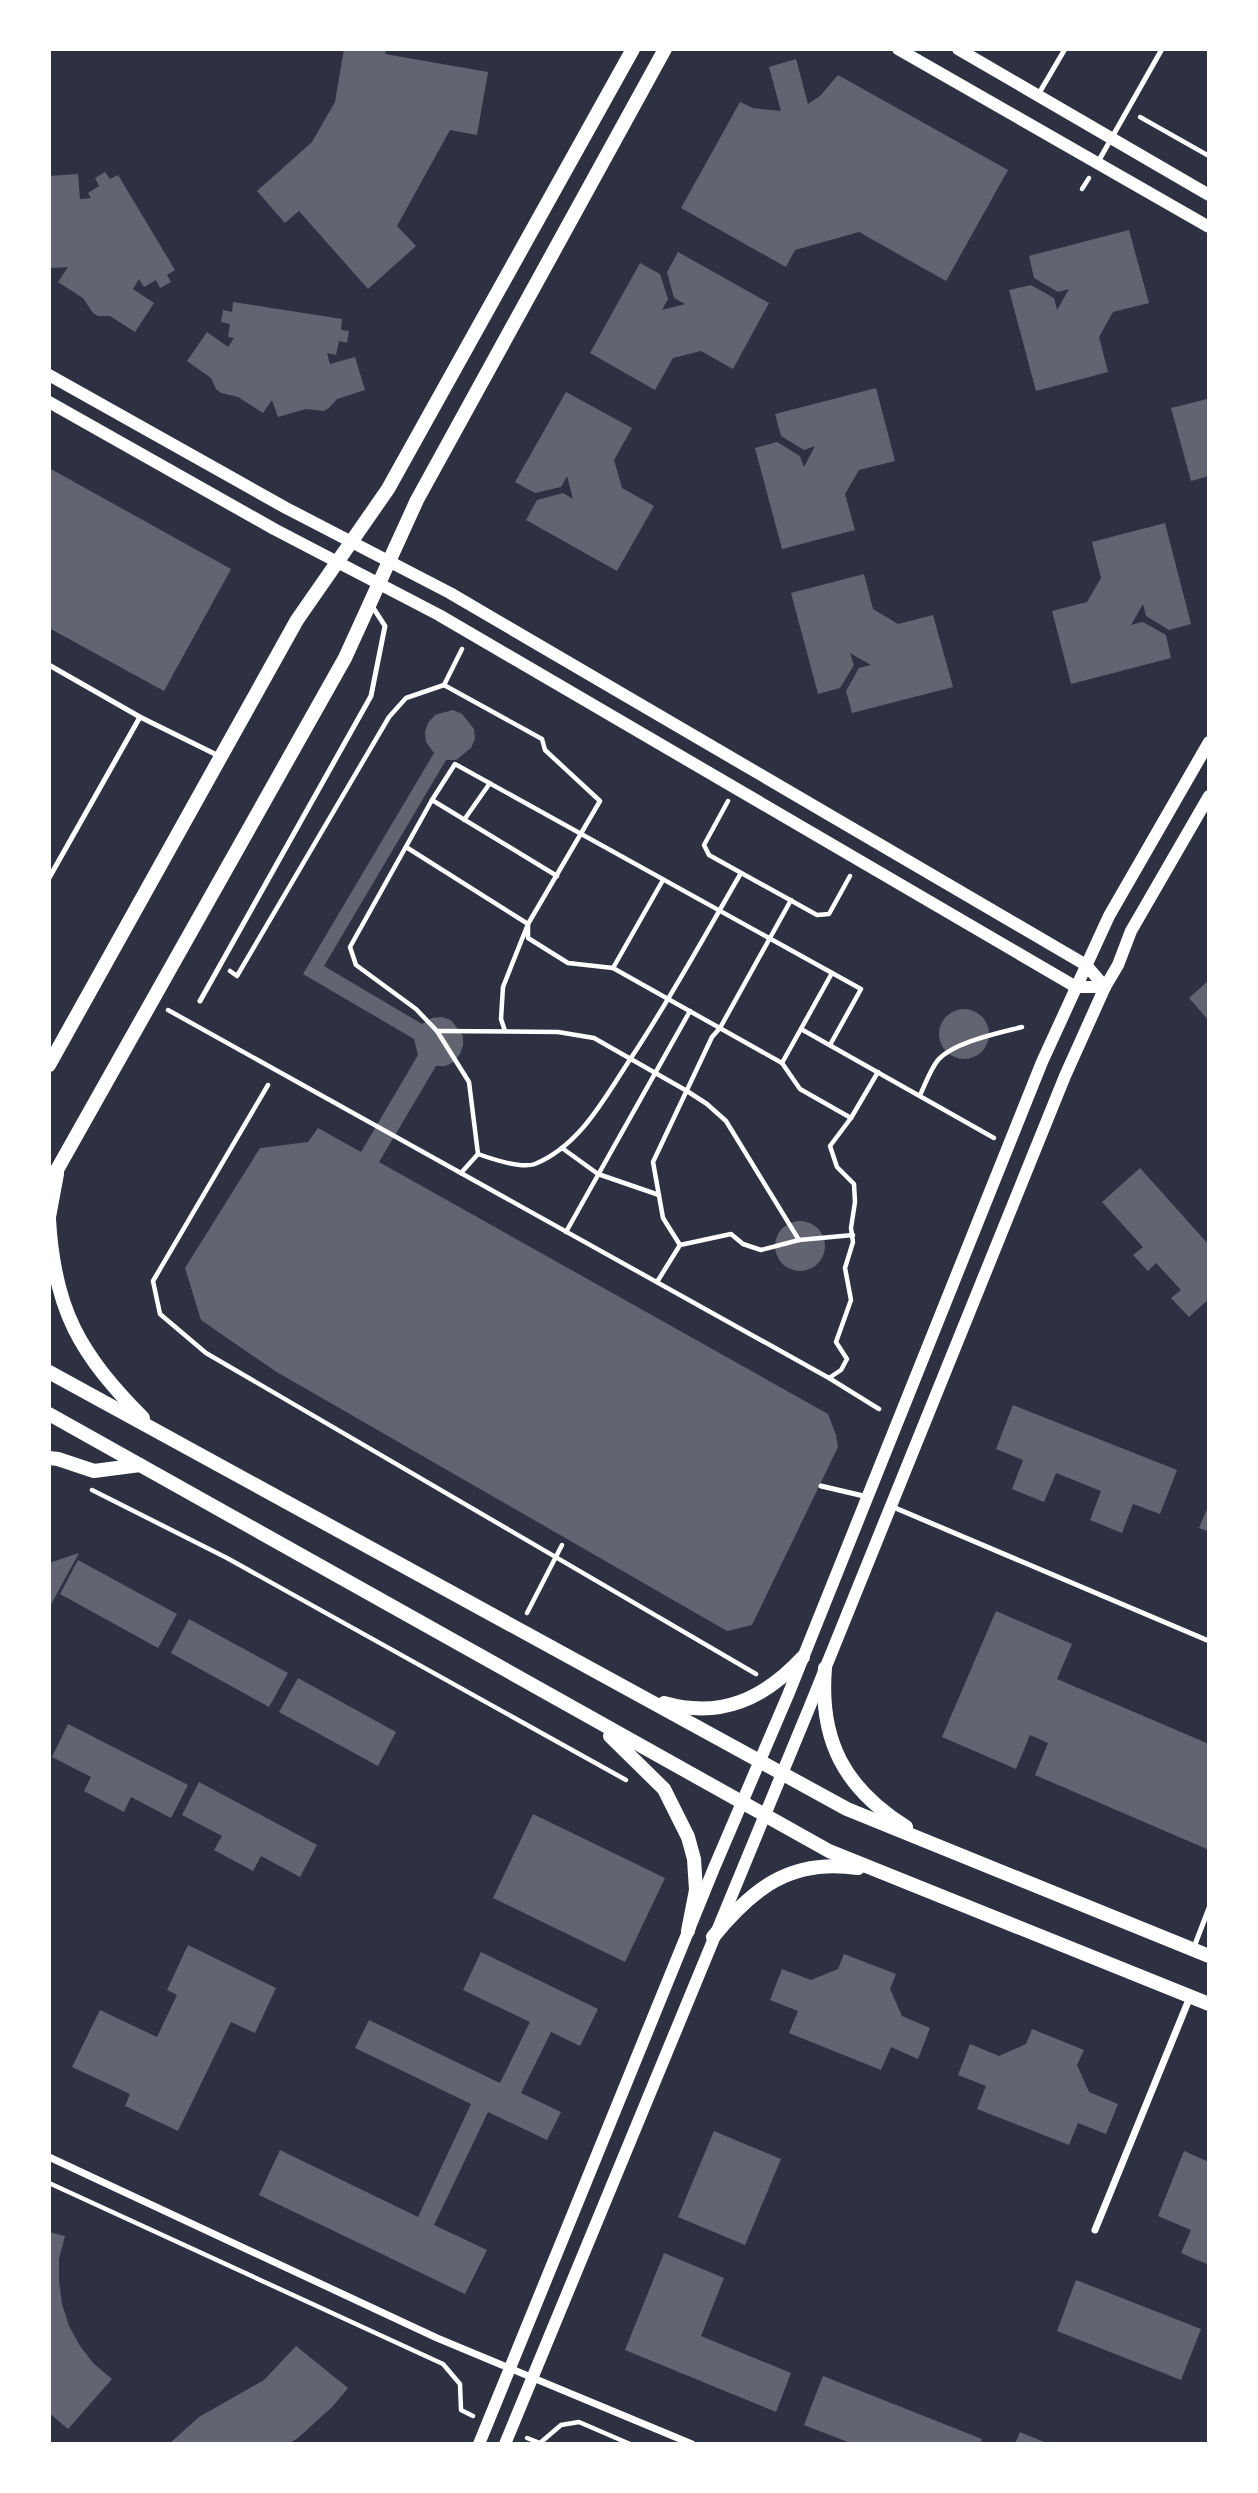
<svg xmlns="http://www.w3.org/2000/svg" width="1258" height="2493" font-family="Lato,sans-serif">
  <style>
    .building { fill: #626471 }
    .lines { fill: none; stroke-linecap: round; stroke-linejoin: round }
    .path { stroke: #fff; stroke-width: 4.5 }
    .service { stroke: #fff; stroke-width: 5 }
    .minor { stroke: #fff; stroke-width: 7 }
    .tertiary { stroke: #fff; stroke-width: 12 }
    .secondary { stroke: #fff; stroke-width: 14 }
  </style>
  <rect width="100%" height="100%" fill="#2d3142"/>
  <g class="building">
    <polygon points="344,49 386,49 385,54 488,72 477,135 450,130 397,226 416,246 368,289 299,211 285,223 257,191 312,142 335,102"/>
    <polygon points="796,59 808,104 820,96 838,75 1008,170 946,281 859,232 795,250 786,267 681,208 740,102 753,108 781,111 769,67"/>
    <polygon points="105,172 110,179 118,175 175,270 167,275 171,282 160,288 156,280 144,287 139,279 133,289 154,303 135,332 110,316 98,316 93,313 83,298 58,282 68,267 51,268 49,176 78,174 80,199 91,198 88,193 99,186 95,178"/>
    <polygon points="1129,230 1149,303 1113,312 1099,337 1108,372 1036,391 1009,290 1031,285 1054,298 1057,310 1069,289 1058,292 1034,278 1029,256"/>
    <polygon points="678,252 769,303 733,369 701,351 673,358 655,390 590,353 640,263 660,274 668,299 662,310 685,304 674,298 667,272"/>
    <polygon points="233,302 342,319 341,330 349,331 347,343 339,341 336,355 327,353 330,364 355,357 365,390 337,399 329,408 324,411 306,409 278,417 272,400 263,413 238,397 221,393 216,389 211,378 187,361 207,332 228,347 234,338 228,337 230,324 221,322 223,310 232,312"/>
    <polygon points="876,388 895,461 859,470 845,494 855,530 782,549 755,448 777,442 800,456 804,467 815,446 804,450 781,436 775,414"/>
    <polygon points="566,392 632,428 614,460 622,488 654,506 617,571 526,520 537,500 563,493 573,499 567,476 561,487 535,493 515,482"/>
    <polygon points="1209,395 1209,476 1191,481 1171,408 1207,399"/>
    <polygon points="49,468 231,569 164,691 49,628"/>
    <polygon points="1165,523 1191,624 1169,630 1146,616 1143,604 1131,625 1143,622 1166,635 1171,658 1071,684 1052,611 1087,602 1101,578 1092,542"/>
    <polygon points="864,574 873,609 898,624 933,615 953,687 852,713 846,691 859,668 871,665 850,653 854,665 840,688 818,694 791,593"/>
    <polygon points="453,710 462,714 474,729 475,739 471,748 456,760 446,760 324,966 422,1024 432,1018 442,1017 451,1020 463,1036 463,1045 460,1054 454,1062 445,1066 436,1066 379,1162 828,1414 836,1435 838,1447 752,1625 727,1631 275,1371 201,1320 185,1268 260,1148 308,1142 318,1128 361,1152 418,1055 414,1039 303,974 434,753 426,742 425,732 428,723 435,715"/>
    <polygon points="1209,980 1209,1021 1189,998"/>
    <circle cx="964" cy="1034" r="25"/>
    <polygon points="1140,1168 1209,1245 1209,1299 1189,1317 1171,1298 1181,1290 1156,1263 1148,1271 1133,1255 1143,1247 1102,1202"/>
    <circle cx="800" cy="1246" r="25"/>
    <polygon points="1013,1405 1177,1470 1160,1514 1133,1504 1122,1533 1090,1520 1101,1491 1056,1473 1044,1502 1012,1489 1023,1460 996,1449"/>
    <polygon points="1209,1504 1209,1532 1199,1528"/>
    <polygon points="79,1553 49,1608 49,1563"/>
    <polygon points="78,1560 177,1614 158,1648 60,1594"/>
    <polygon points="996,1611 1072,1644 1057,1679 1209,1744 1209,1850 1035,1775 1048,1743 1030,1735 1016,1769 942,1737"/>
    <polygon points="189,1619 288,1673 269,1707 171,1653"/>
    <polygon points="298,1678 396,1732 378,1766 279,1712"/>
    <polygon points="68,1724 188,1785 171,1818 131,1797 124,1812 84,1791 91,1777 52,1757"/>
    <polygon points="199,1782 317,1845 300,1877 261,1856 253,1871 214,1850 222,1836 182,1815"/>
    <polygon points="533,1814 665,1878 625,1962 493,1898"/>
    <polygon points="188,1945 276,1988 255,2033 231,2022 178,2131 125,2106 130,2094 72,2067 100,2010 157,2037 177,1995 167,1990"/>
    <polygon points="481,1952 598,2009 580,2046 551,2032 521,2093 561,2112 547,2140 488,2112 434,2225 487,2250 465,2294 259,2195 280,2150 418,2217 471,2104 355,2048 369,2020 500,2083 530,2022 463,1990"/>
    <polygon points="844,1954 896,1974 890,1989 902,2016 930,2028 918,2059 891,2047 881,2070 789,2033 798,2011 770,2000 782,1969 811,1980 838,1969"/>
    <polygon points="1032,2029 1084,2050 1077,2065 1089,2092 1118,2104 1106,2134 1078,2123 1069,2145 977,2109 986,2086 958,2075 970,2044 999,2056 1026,2044"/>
    <polygon points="714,2131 781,2159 745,2245 678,2217"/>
    <polygon points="1184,2151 1209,2162 1209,2265 1181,2253 1191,2230 1158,2216"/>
    <polygon points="49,2232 65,2236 59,2258 59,2281 62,2304 69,2326 80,2346 94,2364 112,2379 68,2429 49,2413"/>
    <polygon points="664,2253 724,2278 701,2336 791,2373 776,2412 625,2350"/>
    <polygon points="1076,2280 1201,2329 1181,2380 1057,2331"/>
    <polygon points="296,2346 348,2388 333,2406 298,2438 288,2444 169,2444 199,2417 264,2380"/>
    <polygon points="823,2376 982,2439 980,2444 853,2444 804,2425"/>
    <polygon points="1020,2432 1049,2444 1015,2444"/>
  </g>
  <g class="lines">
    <g class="path">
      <polyline points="1140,117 1209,156"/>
      <polyline points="1082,189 1089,178"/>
      <polyline points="462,649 444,685 542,739 545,750 600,801 528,924 503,987 501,1019 505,1031"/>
      <polyline points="432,800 557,876"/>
      <polyline points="728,801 704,845 709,855 817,915 829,914 850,876"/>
      <polyline points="464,820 490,783"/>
      <polyline points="406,847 528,924 528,938 568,963 613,968 782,1063 800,1089 851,1118"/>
      <polyline points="613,968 663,880"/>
      <polyline points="230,971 237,976 389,717 406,698 444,685"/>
      <polyline points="168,1010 829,1378 879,1409"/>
      <polyline points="801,1029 994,1138"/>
      <polyline points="437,1031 558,1032 594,1038 687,1091 707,1104 726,1121 799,1240"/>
      <polyline points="782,1063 832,973"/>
      <polyline points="268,1085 153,1281 160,1314 206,1353 756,1674"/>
      <path d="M 920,1095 C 925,1085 930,1070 938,1060 C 954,1042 999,1033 1022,1027"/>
      <polyline points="562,1148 598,1174 659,1195"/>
      <path d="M 478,1154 C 492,1159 521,1169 535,1164 C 581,1145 605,1097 631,1058 C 671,998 705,935 741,873"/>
      <polyline points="461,1173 478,1154 469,1082 437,1031 416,1009 356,965 350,947 432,800 455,764 861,989 830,1045"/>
      <polyline points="566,1232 690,1011"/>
      <polyline points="680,1245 663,1218 653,1162 712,1037 720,1028 791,900"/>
      <polyline points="657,1282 680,1245 731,1234 743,1244 761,1250 799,1240 853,1235"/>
      <polyline points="829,1378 841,1370 847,1359 836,1342 851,1300 845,1268 853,1242 851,1228 855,1202 854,1184 837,1167 830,1146 851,1118 878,1072"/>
      <polyline points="92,1490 227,1558 626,1780"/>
      <polyline points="527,1613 562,1545"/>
      <polyline points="49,2183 443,2364 460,2384 461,2410 473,2416"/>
      <polyline points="527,2438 540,2443 561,2425 579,2422 630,2444"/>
    </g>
    <g class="service">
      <polyline points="1038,95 1065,49"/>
      <polyline points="1098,162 1162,49"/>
      <polyline points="49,665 140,717 219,756"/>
      <polyline points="49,878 140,717"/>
      <polyline points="200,1001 371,696 385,626 372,606"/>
      <polyline points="821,1486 868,1497"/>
      <polyline points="893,1507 1209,1641"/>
      <polyline points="1194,1947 1209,1908"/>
    </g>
    <g class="minor">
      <polyline points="49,2157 437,2338 692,2444"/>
      <polyline points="1095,2230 1190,1997"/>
    </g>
    <g class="tertiary">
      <polyline points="898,49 1209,227"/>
      <polyline points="958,49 1209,195"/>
      <polyline points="49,375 286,508 450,593 1086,965 1105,987"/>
      <polyline points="49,402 274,529 439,615 1076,987 1105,987"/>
      <polyline points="479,2444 714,1868 788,1695 1042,1062 1109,916 1209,742"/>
      <polyline points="505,2444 810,1706 1065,1076 1105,987 1118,965 1131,931 1209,796"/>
    </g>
    <g class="secondary">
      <polyline points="49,1065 297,620 388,489 633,49"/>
      <polyline points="49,1184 345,658 417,500 665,49"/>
      <polyline points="49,1217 57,1174"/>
      <path d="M 49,1219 C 54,1310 80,1354 143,1418"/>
      <polyline points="49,1372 847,1809 1209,1956"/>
      <polyline points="49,1414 829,1851 1209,2004"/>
      <polyline points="49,1458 58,1459 94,1471 140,1465"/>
      <path d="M 825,1668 C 819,1740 844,1788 906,1827"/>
      <path d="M 664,1703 C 721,1719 764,1699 803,1657"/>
      <polyline points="610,1736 664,1789 688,1837 694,1859 696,1890 688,1931"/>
      <path d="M 713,1937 C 753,1888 791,1858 858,1868"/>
    </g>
  </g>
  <rect width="1258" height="2493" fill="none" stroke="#ffffff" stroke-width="102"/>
</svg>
